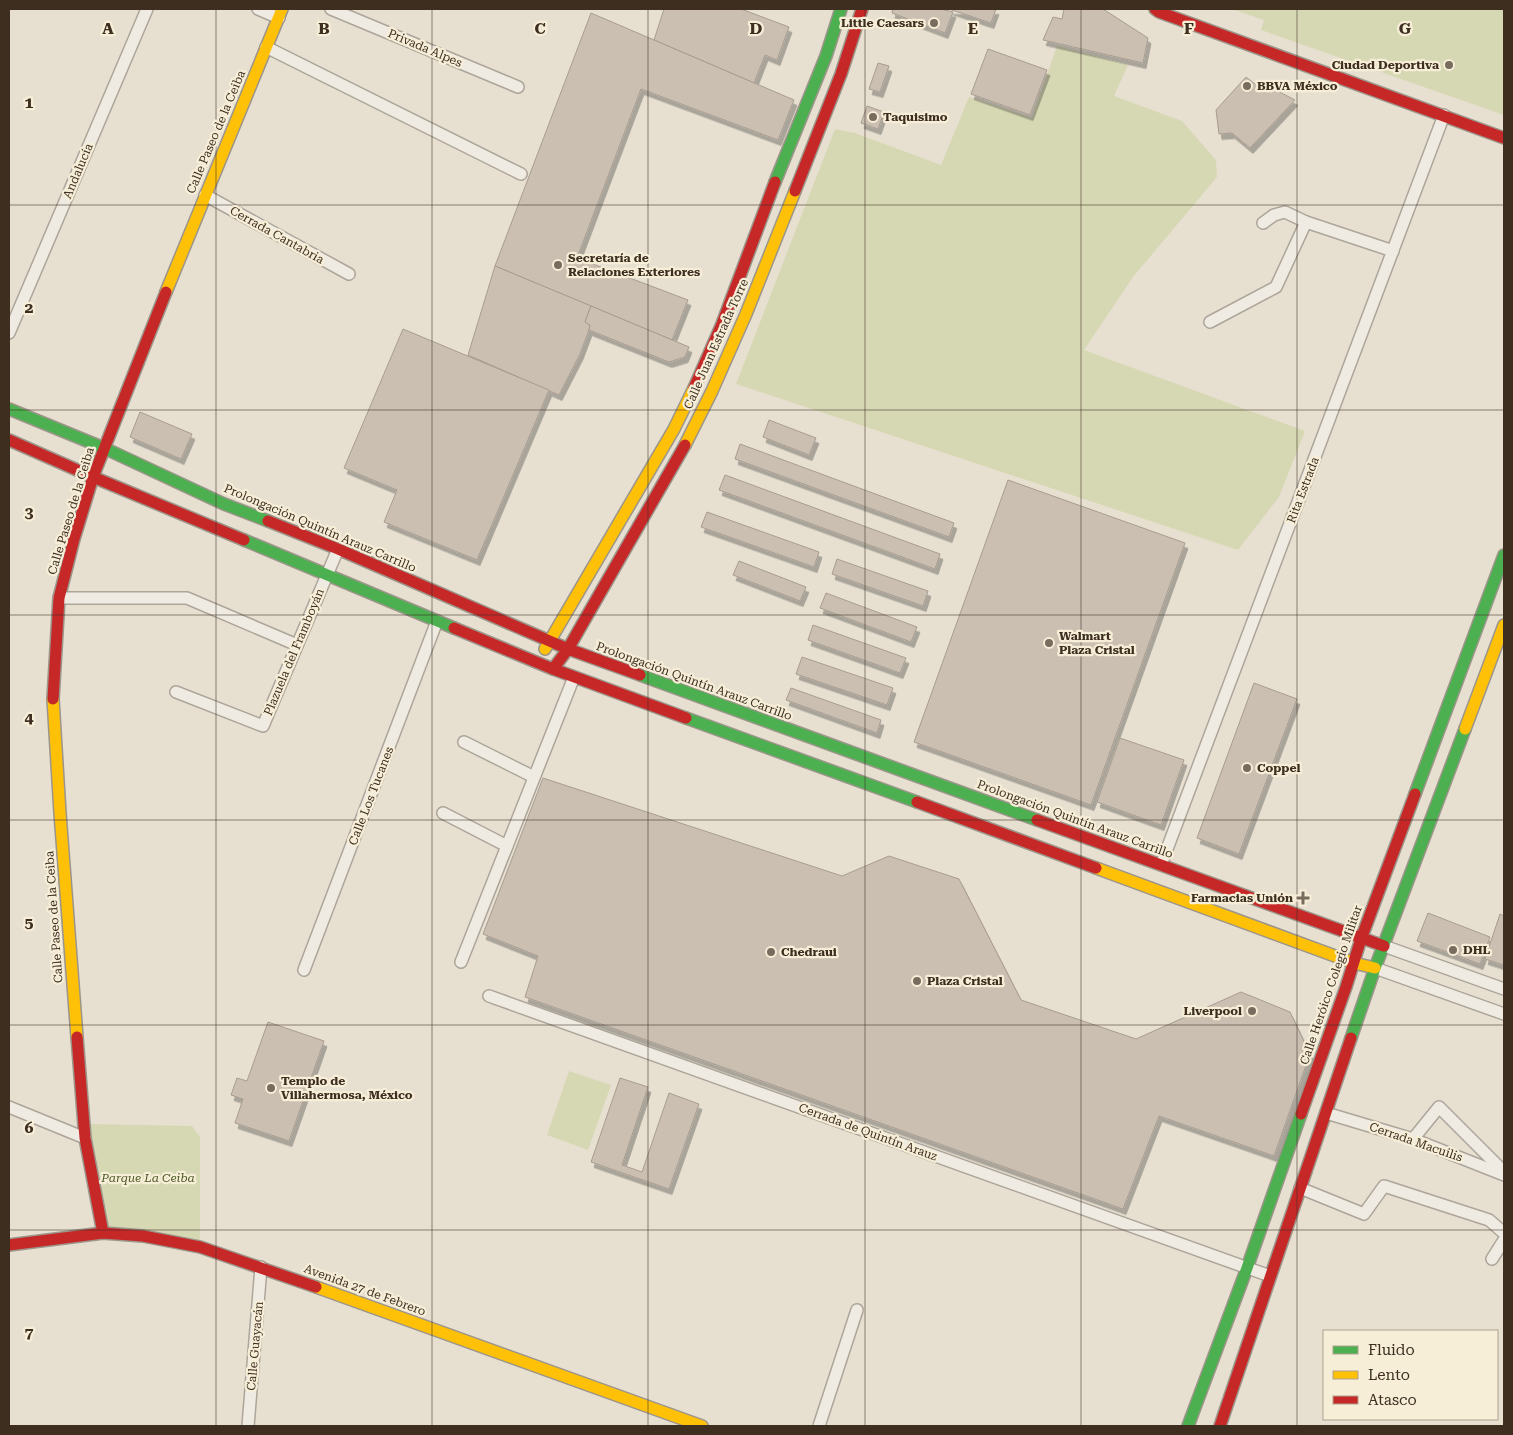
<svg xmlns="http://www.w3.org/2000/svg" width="1513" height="1435" font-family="'Roboto Serif',serif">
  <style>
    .green { fill: #d6d7b3 }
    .building { fill: #cbbfb2; stroke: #a89c90; filter: url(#shadow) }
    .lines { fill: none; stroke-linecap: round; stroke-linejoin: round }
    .street-casing { stroke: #ada599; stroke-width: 14 }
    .fast-casing { stroke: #9c958a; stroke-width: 14 }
    .slow-casing { stroke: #9c958a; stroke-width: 14 }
    .jam-casing { stroke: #9c958a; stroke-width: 14 }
    .street { stroke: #efebe3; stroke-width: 11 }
    .fast { stroke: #4caf50; stroke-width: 11 }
    .slow { stroke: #ffc107; stroke-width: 11 }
    .jam { stroke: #c62828; stroke-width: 11 }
    .grid { fill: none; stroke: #3d2e20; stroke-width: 1; stroke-opacity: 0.55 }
    .poi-dot { fill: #786c5e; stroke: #f7eed8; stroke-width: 2 }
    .labels { text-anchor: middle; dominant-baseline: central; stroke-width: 4.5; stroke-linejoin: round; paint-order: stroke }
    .poi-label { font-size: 12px; font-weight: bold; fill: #3d2e20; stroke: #f7eed8; text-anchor: start }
    .street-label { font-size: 12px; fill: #3d2e20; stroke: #f7eed8 }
    .park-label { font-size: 12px; font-style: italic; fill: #4d5a26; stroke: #f7eed8 }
    .grid-label { font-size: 16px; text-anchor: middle; font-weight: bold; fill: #3d2e20; stroke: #f7eed8; stroke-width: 4.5; stroke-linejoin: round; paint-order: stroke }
  </style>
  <defs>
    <filter id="shadow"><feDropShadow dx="3" dy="5.5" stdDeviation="0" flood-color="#0004"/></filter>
  </defs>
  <rect width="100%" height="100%" fill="#e7e0d1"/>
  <g class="green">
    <polygon points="1232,9 1504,9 1504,115 1261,30 1264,20"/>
    <polygon points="1057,46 1128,65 1114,96 1182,121 1216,160 1217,177 1133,277 1084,350 1305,431 1279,497 1238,550 736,384 835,129 855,133 941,165 969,97 1032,118"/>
    <polygon points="569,1071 611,1085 588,1150 547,1135"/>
    <polygon points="84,1124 192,1126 200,1137 200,1247 103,1233"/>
  </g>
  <g class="building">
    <polygon points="664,9 741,9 789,27 777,60 765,55 754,83 654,40"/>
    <polygon points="893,9 941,9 953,12 945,33 892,13"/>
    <polygon points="949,9 996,9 991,23"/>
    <polygon points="1064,9 1103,9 1148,38 1143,63 1043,40 1053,17 1062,19"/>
    <polygon points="591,13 794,100 778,140 641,89 577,258 688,300 672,340 495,266"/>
    <polygon points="988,49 1047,70 1030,115 971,94"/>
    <polygon points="878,63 889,66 880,92 869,89"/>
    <polygon points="1246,77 1264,91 1268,86 1295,100 1250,148 1232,133 1219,134 1216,110"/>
    <polygon points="867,106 884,112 878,129 861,123"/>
    <polygon points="495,266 591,306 585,322 590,325 589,330 580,354 559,395 468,355"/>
    <polygon points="591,306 689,347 685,357 669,362 589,330 590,325 585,322"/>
    <polygon points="403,329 549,390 477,560 384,522 397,490 344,468"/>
    <polygon points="140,412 192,434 181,459 130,437"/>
    <polygon points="769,420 816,438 809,455 763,437"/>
    <polygon points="740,444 954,523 949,537 735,459"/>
    <polygon points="725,475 940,554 935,569 719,490"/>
    <polygon points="1008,480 1185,543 1091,805 914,742"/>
    <polygon points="707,512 819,552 814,567 701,527"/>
    <polygon points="837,559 928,591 923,606 832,574"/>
    <polygon points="739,561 806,587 800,601 733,575"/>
    <polygon points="826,593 917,627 911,642 820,608"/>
    <polygon points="813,625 906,658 900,673 808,640"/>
    <polygon points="802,657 893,688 887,705 796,674"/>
    <polygon points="1254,683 1297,699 1239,854 1197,838"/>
    <polygon points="791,688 881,720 877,733 786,700"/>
    <polygon points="1120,738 1184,760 1161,825 1097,802"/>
    <polygon points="543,778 842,876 889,856 959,879 1021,1000 1136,1039 1241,992 1290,1012 1310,1054 1274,1156 1159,1116 1123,1209 525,997 538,956 483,934"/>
    <polygon points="1428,913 1490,937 1480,964 1417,941"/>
    <polygon points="1500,914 1504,916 1504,965 1485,959"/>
    <polygon points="268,1022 324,1041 289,1141 235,1123 243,1099 231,1095 237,1078 247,1081"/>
    <polygon points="620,1078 648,1087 622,1165 642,1172 669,1093 699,1104 669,1189 591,1162"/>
  </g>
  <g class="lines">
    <defs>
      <g id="street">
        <polyline points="258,9 279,18"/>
        <polyline points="331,9 518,87"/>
        <polyline points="266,47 521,174"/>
        <polyline points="205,195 349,274"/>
        <polyline points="1263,223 1274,215 1285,212 1306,222 1393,251"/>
        <polyline points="1210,322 1276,287 1306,222"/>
        <polyline points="9,333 147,9"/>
        <polyline points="59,598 187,598 297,645"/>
        <polyline points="176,692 263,726 338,549"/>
        <polyline points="464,742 534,777"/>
        <polyline points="443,813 507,846"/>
        <polyline points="1161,865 1444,115"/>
        <polyline points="1384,946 1504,989"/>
        <polyline points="461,962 574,677"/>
        <polyline points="1375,968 1504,1014"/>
        <polyline points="304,970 437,621"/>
        <polyline points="489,996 1270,1276"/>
        <polyline points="9,1107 85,1138"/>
        <polyline points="1326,1113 1413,1139 1504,1175"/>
        <polyline points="1413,1139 1439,1107 1504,1172"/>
        <polyline points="1300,1188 1364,1214 1384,1186 1489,1220 1504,1233"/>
        <polyline points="1492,1259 1504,1240"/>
        <polyline points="248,1426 261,1267"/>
        <polyline points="819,1426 857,1310"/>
      </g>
      <g id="fast">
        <polyline points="775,182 826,56 841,9"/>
        <polyline points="9,409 104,448 224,504 268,521"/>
        <polyline points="244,540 454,628"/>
        <polyline points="640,675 1037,820"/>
        <polyline points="686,718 917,802"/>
        <polyline points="1415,794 1504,555"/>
        <polyline points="1351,1038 1375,968 1465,729"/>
        <polyline points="1188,1426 1247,1268 1301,1114"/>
      </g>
      <g id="slow">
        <polyline points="166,292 282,9"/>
        <polyline points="685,445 712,391 746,314 795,191"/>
        <polyline points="545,649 674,429 694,388"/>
        <polyline points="53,699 60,813 77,1037"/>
        <polyline points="1465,729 1504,625"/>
        <polyline points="1096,868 1354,963 1375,968"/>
        <polyline points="316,1287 702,1426"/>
      </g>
      <g id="jam">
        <polyline points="1155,9 1159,12 1504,138"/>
        <polyline points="795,191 841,74 862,9"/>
        <polyline points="694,388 722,324 775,182"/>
        <polyline points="9,440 93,477 244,540"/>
        <polyline points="268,521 338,549 568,649 640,675"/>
        <polyline points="454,628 553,669 686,718"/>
        <polyline points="553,669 568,649 685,445"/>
        <polyline points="53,699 59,598 74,539 93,477 166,292"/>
        <polyline points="917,802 1096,868"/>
        <polyline points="1037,820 1384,946"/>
        <polyline points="77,1037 85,1138 103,1233"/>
        <polyline points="1301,1114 1346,987 1361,939 1415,794"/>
        <polyline points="9,1245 103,1233 143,1236 200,1247 316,1287"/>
        <polyline points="1220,1426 1351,1038"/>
      </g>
    </defs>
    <use href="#street" class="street-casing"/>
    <use href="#fast" class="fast-casing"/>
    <use href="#slow" class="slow-casing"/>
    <use href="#jam" class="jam-casing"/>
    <use href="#street" class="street"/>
    <use href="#fast" class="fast"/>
    <use href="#slow" class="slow"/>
    <use href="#jam" class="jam"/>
  </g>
  <path class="grid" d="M 216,9 L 216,1426M 432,9 L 432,1426M 648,9 L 648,1426M 865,9 L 865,1426M 1081,9 L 1081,1426M 1297,9 L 1297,1426M 9,205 L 1504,205M 9,410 L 1504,410M 9,615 L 1504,615M 9,820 L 1504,820M 9,1025 L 1504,1025M 9,1230 L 1504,1230"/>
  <g class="poi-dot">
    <circle cx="934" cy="23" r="5"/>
    <circle cx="1449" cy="65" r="5"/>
    <circle cx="1247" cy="86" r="5"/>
    <circle cx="873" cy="117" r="5"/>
    <circle cx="558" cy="265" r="5"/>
    <circle cx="1049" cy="643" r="5"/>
    <circle cx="1247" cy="768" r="5"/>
    <path d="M1300.5 890.5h5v5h5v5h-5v5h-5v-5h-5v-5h5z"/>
    <circle cx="1453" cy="950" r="5"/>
    <circle cx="771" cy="952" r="5"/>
    <circle cx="917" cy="981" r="5"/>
    <circle cx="1252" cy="1011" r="5"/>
    <circle cx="271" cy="1088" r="5"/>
  </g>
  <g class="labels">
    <g class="poi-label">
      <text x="924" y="23" text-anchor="end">Little Caesars</text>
      <text x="1439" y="65" text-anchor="end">Ciudad Deportiva</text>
      <text x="1257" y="86">BBVA México</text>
      <text x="883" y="117">Taquisimo</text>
      <text x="568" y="258">Secretaría de<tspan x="568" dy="14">Relaciones Exteriores</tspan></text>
      <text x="1059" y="636">Walmart<tspan x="1059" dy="14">Plaza Cristal</tspan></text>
      <text x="1257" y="768">Coppel</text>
      <text x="1293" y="898" text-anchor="end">Farmacias Unión</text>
      <text x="1463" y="950">DHL</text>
      <text x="781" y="952">Chedraui</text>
      <text x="927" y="981">Plaza Cristal</text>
      <text x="1242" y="1011" text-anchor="end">Liverpool</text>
      <text x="281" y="1081">Templo de<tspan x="281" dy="14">Villahermosa, México</tspan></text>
    </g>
    <g class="street-label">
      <text transform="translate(425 48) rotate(23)">Privada Alpes</text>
      <text transform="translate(216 132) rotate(-67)">Calle Paseo de la Ceiba</text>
      <text transform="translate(78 171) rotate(-67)">Andalucía</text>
      <text transform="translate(277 235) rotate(29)">Cerrada Cantabria</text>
      <text transform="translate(716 344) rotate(-66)">Calle Juan Estrada Torre</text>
      <text transform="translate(1303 490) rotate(-69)">Rita Estrada</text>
      <text transform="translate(71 511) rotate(-73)">Calle Paseo de la Ceiba</text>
      <text transform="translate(320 528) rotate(23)">Prolongación Quintín Arauz Carrillo</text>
      <text transform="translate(294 652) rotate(-67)">Plazuela del Framboyán</text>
      <text transform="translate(694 681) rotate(20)">Prolongación Quintín Arauz Carrillo</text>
      <text transform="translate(371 796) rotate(-69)">Calle Los Tucanes</text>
      <text transform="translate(1075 819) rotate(20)">Prolongación Quintín Arauz Carrillo</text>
      <text transform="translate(54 917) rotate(-94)">Calle Paseo de la Ceiba</text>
      <text transform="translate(1331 985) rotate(-71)">Calle Heróico Colegio Militar</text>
      <text transform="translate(868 1132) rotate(20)">Cerrada de Quintín Arauz</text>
      <text transform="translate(1416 1142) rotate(19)">Cerrada Macuilis</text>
      <text transform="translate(365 1290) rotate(20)">Avenida 27 de Febrero</text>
      <text transform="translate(255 1346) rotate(-85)">Calle Guayacán</text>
    </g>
    <g class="park-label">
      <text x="148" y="1178">Parque La Ceiba</text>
    </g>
  </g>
  <g class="grid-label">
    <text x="108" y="34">A</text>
    <text x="324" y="34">B</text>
    <text x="540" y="34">C</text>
    <text x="756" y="34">D</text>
    <text x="973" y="34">E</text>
    <text x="1189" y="34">F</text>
    <text x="1405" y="34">G</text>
    <text x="29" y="108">1</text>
    <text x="29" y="313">2</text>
    <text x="29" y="518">3</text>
    <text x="29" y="723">4</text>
    <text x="29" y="928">5</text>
    <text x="29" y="1133">6</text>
    <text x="29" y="1338">7</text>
  </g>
  <rect width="1513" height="1435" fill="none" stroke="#3d2e20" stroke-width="20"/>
  <rect x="1323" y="1330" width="175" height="90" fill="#f7eed8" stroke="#ada18e"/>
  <rect x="1333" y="1346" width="25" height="8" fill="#4caf50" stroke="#ada18e"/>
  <text x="1368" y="1355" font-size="15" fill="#3d2e20">Fluido</text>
  <rect x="1333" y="1371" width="25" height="8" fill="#ffc107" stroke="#ada18e"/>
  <text x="1368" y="1380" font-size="15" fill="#3d2e20">Lento</text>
  <rect x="1333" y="1396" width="25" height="8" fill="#c62828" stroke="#ada18e"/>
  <text x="1368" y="1405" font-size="15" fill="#3d2e20">Atasco</text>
</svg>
